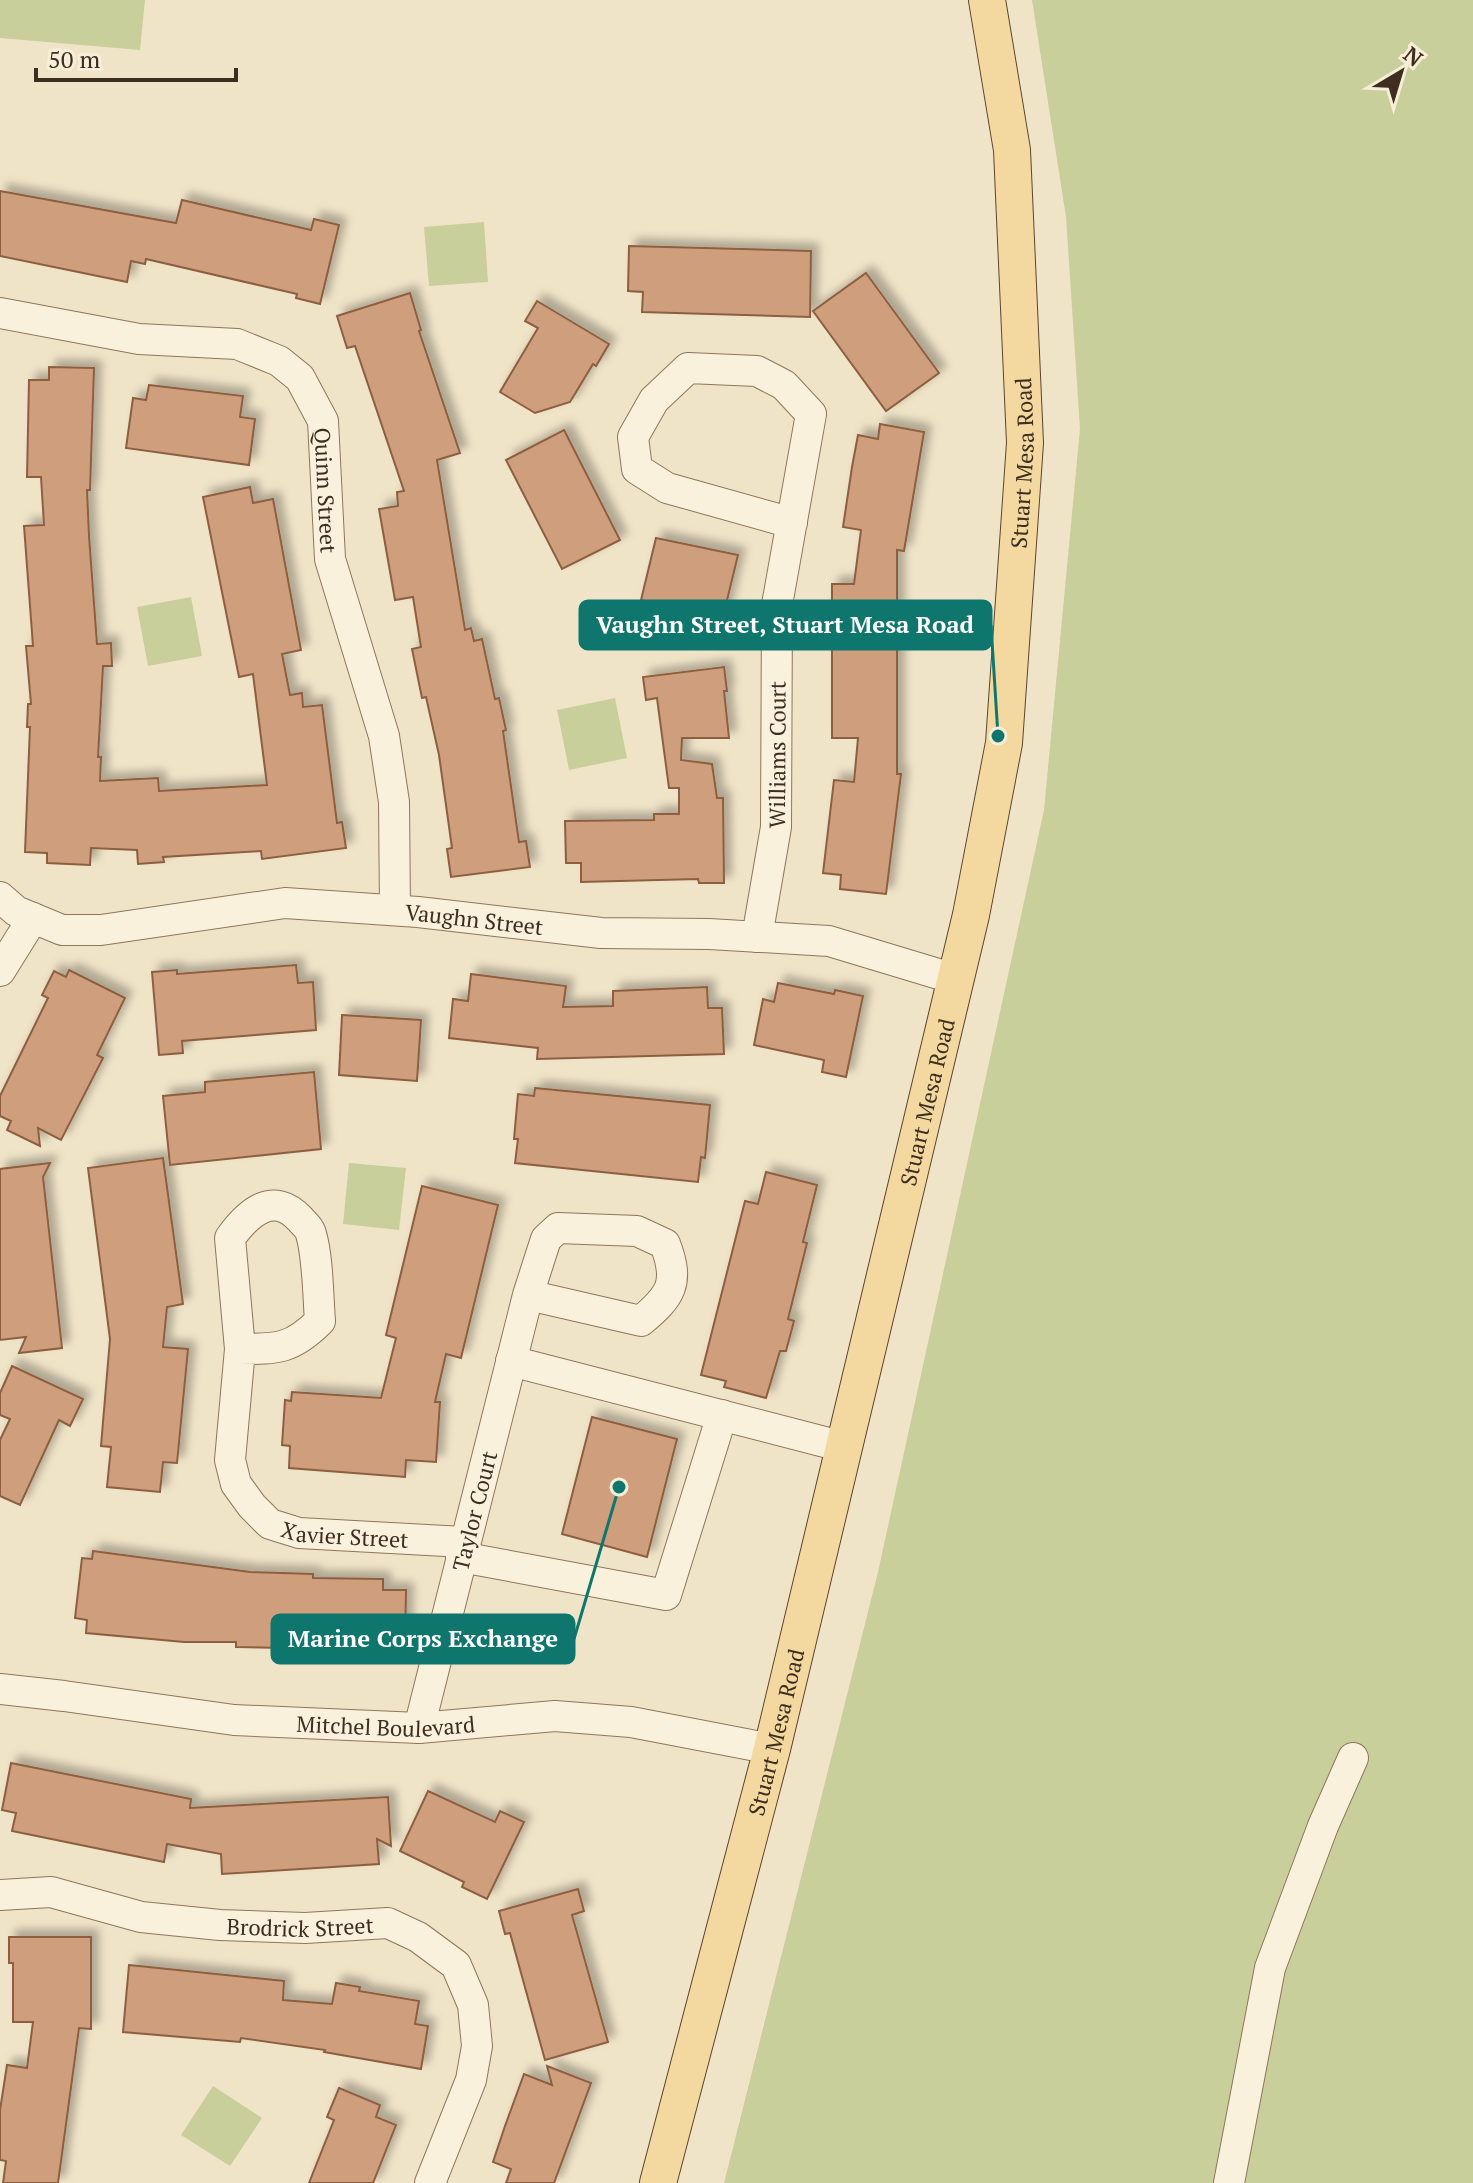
<svg xmlns="http://www.w3.org/2000/svg" width="1473" height="2183" font-family="'PT Serif',serif">
  <style>
    .green { fill: #c9cf9b }
    .building { fill: #cf9f7d; stroke: #8d5f41; stroke-width: 2; filter: url(#shadow) }
    .lines { fill: none; stroke-linecap: round; stroke-linejoin: round }
    .minor-casing { stroke: #8d765c; stroke-width: 32 }
    .major-casing { stroke: #5b4430; stroke-width: 38 }
    .minor { stroke: #faf1dc; stroke-width: 30 }
    .major { stroke: #f3d9a0; stroke-width: 36 }
    .labels { text-anchor: middle; dominant-baseline: central; stroke-width: 6; stroke-linejoin: round; paint-order: stroke }
    .street-label { font-size: 22px; fill: #3d2e20; stroke: #f7eed8 }
    .leader { fill: none; stroke: #0f766e; stroke-width: 3 }
    .callout-dot { fill: #0f766e; stroke: #f7eed8; stroke-width: 3 }
    .callout { fill: #0f766e; stroke: #0f766e; stroke-width: 3 }
    .callout-label { font-size: 24px; text-anchor: middle; font-weight: bold; fill: #fff }
  </style>
  <defs>
    <filter id="shadow"><feDropShadow dx="7" dy="-7" stdDeviation="4" flood-color="#0004"/></filter>
  </defs>
  <rect width="100%" height="100%" fill="#f0e4c8"/>
  <g class="green">
    <polygon points="0,0 145,0 140,50 0,38"/>
    <polygon points="1032,0 1473,0 1473,2183 724,2183 878,1572 1044,810 1080,429 1066,217"/>
    <polygon points="484,222 488,282 429,286 424,227"/>
    <polygon points="191,597 202,656 148,666 137,607"/>
    <polygon points="615,698 627,758 569,770 557,710"/>
    <polygon points="349,1163 406,1168 399,1230 343,1224"/>
    <polygon points="213,2086 262,2118 230,2166 181,2135"/>
  </g>
  <g class="building">
    <polygon points="0,191 176,223 182,200 311,230 314,219 339,225 320,304 296,298 297,294 146,259 145,264 131,261 127,282 0,256"/>
    <polygon points="629,246 811,251 810,317 642,312 643,292 628,291"/>
    <polygon points="866,273 939,373 886,411 813,311"/>
    <polygon points="410,293 421,330 419,331 460,453 437,460 465,630 471,628 474,641 482,639 495,699 499,698 506,730 503,731 519,842 526,841 530,867 451,877 447,849 452,848 439,755 426,697 422,698 412,649 421,647 413,597 395,600 379,509 398,506 397,492 404,491 355,346 347,348 337,316"/>
    <polygon points="537,301 609,344 596,366 593,364 570,402 535,413 500,392 538,328 525,321"/>
    <polygon points="49,367 94,368 90,490 87,490 89,536 97,644 111,643 112,666 103,666 98,757 101,757 100,781 158,778 159,791 267,785 253,674 239,677 203,497 250,487 253,503 273,499 301,650 282,654 290,695 302,693 303,707 322,705 337,823 342,822 346,848 262,859 261,851 163,857 164,862 138,864 137,850 91,848 90,865 47,863 47,853 25,852 30,727 27,727 28,704 31,704 26,646 33,646 24,526 44,525 41,477 27,477 29,380 49,380"/>
    <polygon points="149,385 243,396 240,417 255,419 249,465 126,448 133,398 146,400"/>
    <polygon points="880,424 924,432 904,551 897,550 897,774 901,774 886,894 840,889 841,875 823,873 834,780 854,782 858,738 832,738 832,584 854,584 861,530 843,527 852,467 858,435 878,439"/>
    <polygon points="564,430 620,540 562,569 506,460"/>
    <polygon points="656,538 738,555 719,633 696,627 699,615 641,600"/>
    <polygon points="724,667 727,691 724,691 729,738 682,738 681,760 712,764 717,798 723,798 724,883 699,883 698,879 581,882 581,863 566,863 565,821 654,820 654,814 679,814 679,788 669,788 657,698 646,700 643,677"/>
    <polygon points="296,965 298,983 313,982 316,1030 182,1041 183,1053 159,1055 152,972 177,970 177,974"/>
    <polygon points="69,970 125,998 97,1055 103,1058 61,1140 38,1128 40,1146 7,1130 11,1121 0,1116 0,1096 48,998 42,995 54,971 66,977"/>
    <polygon points="471,974 566,986 563,1007 613,1006 613,991 707,987 708,1008 722,1008 724,1054 537,1059 538,1048 449,1038 453,999 468,1001"/>
    <polygon points="778,983 834,994 835,990 863,996 846,1077 822,1072 824,1060 754,1045 763,999 774,1002"/>
    <polygon points="342,1015 421,1020 417,1081 339,1075"/>
    <polygon points="314,1072 321,1149 170,1165 163,1096 205,1092 205,1082"/>
    <polygon points="535,1088 710,1105 705,1158 701,1157 698,1182 515,1163 518,1139 514,1139 518,1094 534,1096"/>
    <polygon points="163,1158 183,1304 167,1307 163,1347 188,1349 177,1463 163,1462 160,1492 107,1487 111,1447 101,1446 110,1339 88,1168"/>
    <polygon points="50,1163 43,1177 62,1348 19,1353 26,1337 0,1340 0,1169"/>
    <polygon points="766,1172 817,1185 803,1242 807,1243 788,1319 794,1321 786,1351 780,1351 766,1398 724,1387 726,1381 701,1375 745,1201 758,1204"/>
    <polygon points="422,1186 498,1205 461,1358 446,1354 435,1402 440,1402 436,1462 406,1460 405,1477 289,1468 290,1446 282,1445 285,1400 291,1401 292,1392 381,1398 396,1338 386,1335"/>
    <polygon points="12,1366 83,1399 70,1426 59,1420 20,1505 0,1496 0,1440 10,1419 0,1415 0,1393"/>
    <polygon points="592,1417 677,1439 647,1557 562,1534"/>
    <polygon points="93,1551 250,1572 313,1574 313,1578 383,1579 383,1590 406,1590 405,1646 348,1645 348,1654 327,1654 284,1652 284,1648 236,1647 236,1642 184,1642 86,1633 87,1620 75,1618 82,1558 92,1559"/>
    <polygon points="11,1763 191,1799 190,1808 388,1797 391,1846 377,1839 379,1864 222,1874 221,1854 167,1844 164,1862 12,1831 16,1813 2,1810"/>
    <polygon points="428,1791 495,1822 500,1811 524,1822 487,1899 462,1887 464,1882 400,1851"/>
    <polygon points="578,1889 584,1911 572,1915 608,2042 545,2060 510,1933 505,1934 499,1911"/>
    <polygon points="9,1937 91,1937 91,2029 79,2028 58,2183 3,2183 6,2161 0,2160 0,2110 7,2065 27,2068 33,2022 13,2022 13,1963 9,1963"/>
    <polygon points="129,1965 284,1981 283,2000 332,2004 336,1983 360,1987 359,1991 419,2001 415,2024 428,2026 421,2069 324,2052 325,2050 241,2038 240,2042 123,2032"/>
    <polygon points="547,2066 591,2083 554,2183 506,2183 511,2169 493,2162 505,2126 524,2074 552,2085"/>
    <polygon points="339,2088 380,2105 376,2117 396,2125 373,2183 309,2183 334,2120 327,2117"/>
  </g>
  <g class="lines">
    <defs>
      <g id="minor">
        <path id="s1" d="M 0,313 L 139,339 L 237,344 L 279,361 L 300,378 L 323,421 L 330,559 L 384,736 L 394,802 L 395,910"/>
        <path id="s2" d="M 0,897 L 16,911 L 62,930 L 101,930 L 285,903 L 418,912 L 601,933 L 709,934 L 829,941 L 955,979"/>
        <path id="s3" d="M 757,937 L 776,827 L 777,605 L 811,414 L 784,385 L 757,371 L 688,368 L 654,400 L 633,437 L 637,469 L 667,488 L 792,523"/>
        <polyline points="0,971 33,918"/>
        <path id="s4" d="M 240,1349 C 278,1349 292,1349 320,1321 C 318,1296 318,1257 311,1234 C 310,1228 304,1224 300,1219 C 273,1190 248,1213 230,1238 L 240,1349 L 230,1460 L 236,1484 L 252,1506 L 270,1524 L 299,1533 L 464,1542"/>
        <polyline points="511,1361 844,1447"/>
        <polyline points="461,1557 666,1595 722,1415"/>
        <path id="s5" d="M 0,1689 L 64,1696 L 234,1720 L 419,1728 L 555,1716 L 631,1722 L 772,1749"/>
        <path id="s6" d="M 419,1728 L 528,1295 L 546,1239 L 558,1228 L 637,1231 L 665,1244 C 680,1283 671,1296 641,1321 L 528,1295"/>
        <path id="s7" d="M 0,1895 L 51,1892 L 141,1917 L 220,1925 L 305,1928 L 388,1923 L 418,1937 L 456,1965 L 473,2005 L 477,2046 L 471,2080 L 430,2183"/>
        <polyline points="1229,2183 1270,1968 1323,1826 1353,1758"/>
      </g>
      <g id="major">
        <path id="s8" d="M 658,2183 L 772,1749 L 971,915 L 1004,743 L 1025,443 L 1012,150 L 987,0"/>
      </g>
    </defs>
    <use href="#minor" class="minor-casing"/>
    <use href="#major" class="major-casing"/>
    <use href="#minor" class="minor"/>
    <use href="#major" class="major"/>
  </g>
  <g class="labels">
    <g class="street-label">
      <text stroke="none"><textPath href="#s8" startOffset="1762">Stuart Mesa Road</textPath></text>
      <text stroke="none"><textPath href="#s1" startOffset="430">Quinn Street</textPath></text>
      <text stroke="none"><textPath href="#s3" startOffset="184">Williams Court</textPath></text>
      <text stroke="none"><textPath href="#s2" startOffset="486">Vaughn Street</textPath></text>
      <text stroke="none"><textPath href="#s8" startOffset="1114">Stuart Mesa Road</textPath></text>
      <text stroke="none"><textPath href="#s6" startOffset="224">Taylor Court</textPath></text>
      <text stroke="none"><textPath href="#s4" startOffset="658">Xavier Street</textPath></text>
      <text stroke="none"><textPath href="#s5" startOffset="388">Mitchel Boulevard</textPath></text>
      <text stroke="none"><textPath href="#s8" startOffset="466">Stuart Mesa Road</textPath></text>
      <text stroke="none"><textPath href="#s7" startOffset="304">Brodrick Street</textPath></text>
    </g>
  </g>
  <path class="leader" d="M998 736L991 625M619 1487L574 1639"/>
  <g class="callout-dot">
    <circle cx="998" cy="736" r="8"/>
    <circle cx="619" cy="1487" r="8"/>
  </g>
  <g class="callout">
    <rect x="580" y="601" width="411" height="48" rx="8"/>
    <rect x="272" y="1615" width="302" height="48" rx="8"/>
  </g>
  <g class="callout-label">
    <text x="785" y="633">Vaughn Street, Stuart Mesa Road</text>
    <text x="423" y="1647">Marine Corps Exchange</text>
  </g>
  <g transform="translate(1401 72) rotate(38)" stroke="#f7eed8" stroke-width="6" paint-order="stroke">
  <path d="M0-6L14 30L0 20L-14 30Z" fill="#3d2e20"/>
  <text y="-12" font-size="22" font-weight="bold" text-anchor="middle" fill="#3d2e20">N</text>
  </g>
  <path d="M36 68v12h200v-12" fill="none" stroke="#3d2e20" stroke-width="4"/>
  <text x="48" y="68" font-size="24" fill="#3d2e20" stroke="#f7eed8" stroke-width="6" paint-order="stroke">50 m</text>
</svg>
